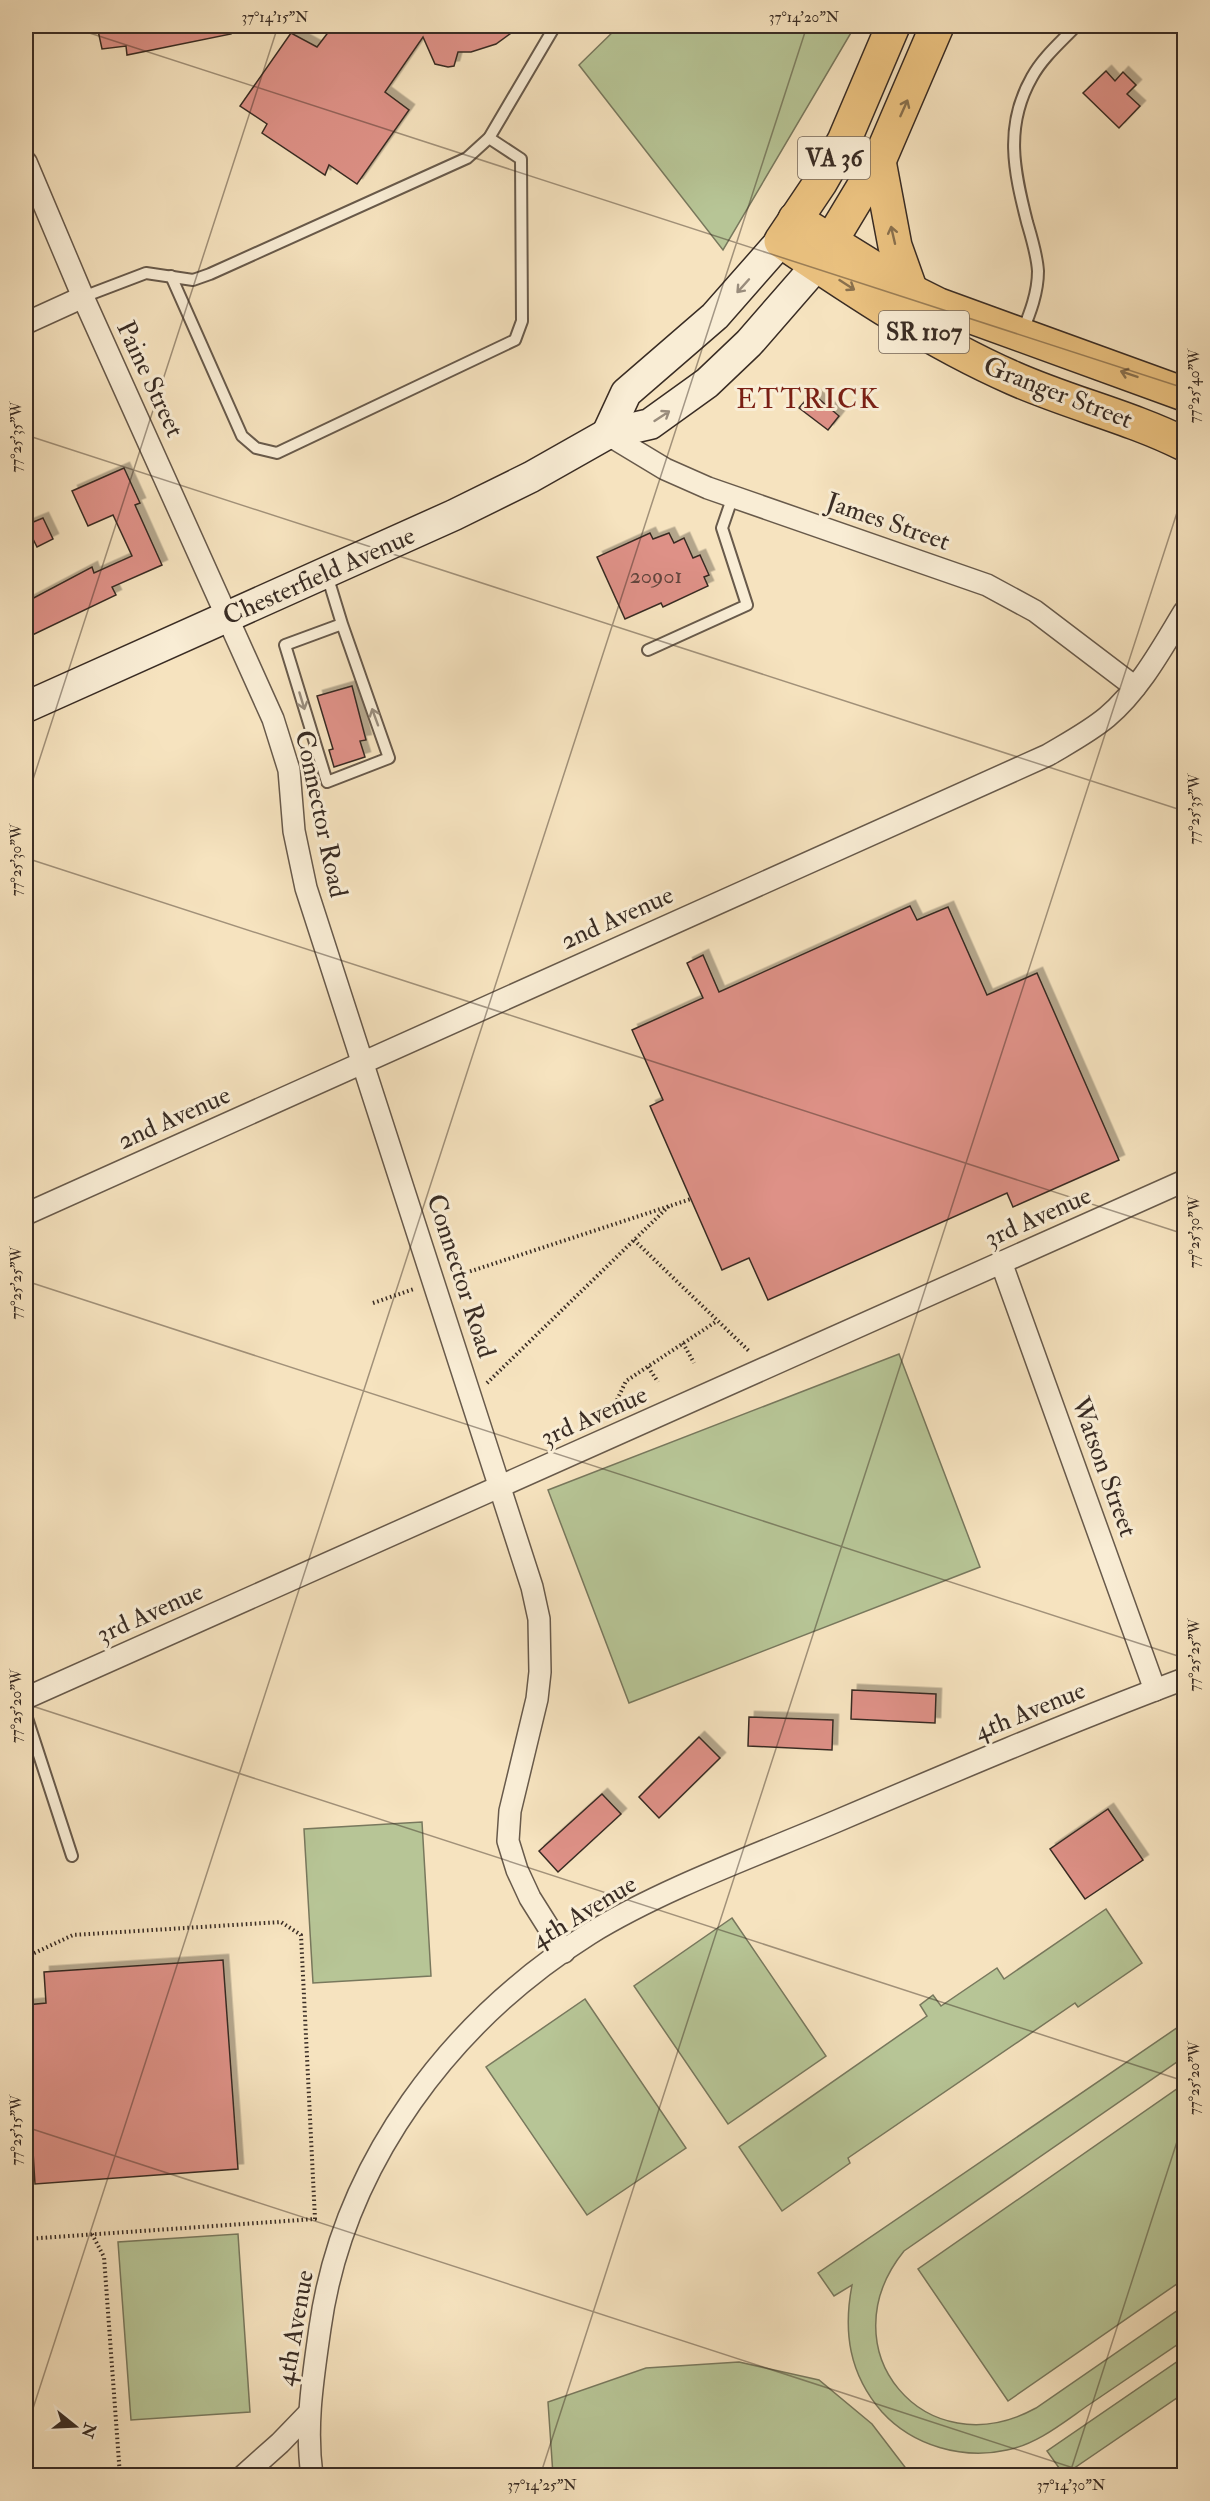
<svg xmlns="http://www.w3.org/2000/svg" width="1210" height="2501" font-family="'IM FELL Double Pica',serif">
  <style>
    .green { fill: #b7c596; stroke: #78785d; stroke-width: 1.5 }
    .building { fill: #de9187; stroke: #392c24; stroke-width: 1.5; filter: url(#shadow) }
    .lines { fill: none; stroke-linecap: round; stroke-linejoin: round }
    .lane-casing { stroke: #685a4b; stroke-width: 14 }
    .street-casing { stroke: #685a4b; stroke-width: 24 }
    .secondary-casing { stroke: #392c24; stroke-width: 33 }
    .primary-casing { stroke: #392c24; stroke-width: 36 }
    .path { stroke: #392c24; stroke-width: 4; stroke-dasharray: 1.5 3; stroke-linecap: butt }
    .lane { stroke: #f9edd5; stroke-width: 10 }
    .street { stroke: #f9edd5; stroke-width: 21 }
    .secondary { stroke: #f9edd5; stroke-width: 30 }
    .primary { stroke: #ebc280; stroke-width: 33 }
    .oneway { stroke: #89704d }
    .oneway2 { stroke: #998c7c }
    .ticks { fill: none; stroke: #392c24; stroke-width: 1.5; stroke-opacity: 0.45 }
    .labels { text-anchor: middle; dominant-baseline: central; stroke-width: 6; stroke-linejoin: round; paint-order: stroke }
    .number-label { font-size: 22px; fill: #62453d }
    .shield { fill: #f9edd5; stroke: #736659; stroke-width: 1.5 }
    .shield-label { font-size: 24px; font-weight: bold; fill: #392c24 }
    .street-label { font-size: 26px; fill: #392c24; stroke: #f9edd5 }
    .quarter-label { font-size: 28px; letter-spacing: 1.5px; fill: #7a1f14; stroke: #f9edd5 }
    .neatline { fill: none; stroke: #392c24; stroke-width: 2 }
    .ticks-label { font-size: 15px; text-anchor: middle; fill: #392c24 }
  </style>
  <defs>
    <filter id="shadow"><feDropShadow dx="5.5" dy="-5.5" stdDeviation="0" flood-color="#0004"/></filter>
  </defs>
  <rect width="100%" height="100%" fill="#f6e3bf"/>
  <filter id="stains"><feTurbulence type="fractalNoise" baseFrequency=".00333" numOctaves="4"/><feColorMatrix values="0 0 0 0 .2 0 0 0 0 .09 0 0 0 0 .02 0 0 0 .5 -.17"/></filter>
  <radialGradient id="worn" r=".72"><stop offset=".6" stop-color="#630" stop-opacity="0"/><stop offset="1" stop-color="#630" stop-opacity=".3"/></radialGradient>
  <g class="green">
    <polygon points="619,26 855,26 723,250 579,65"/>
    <polygon points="899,1354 980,1567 629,1703 548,1490"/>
    <polygon points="422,1822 431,1976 313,1983 304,1829"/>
    <polygon points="1106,1909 1142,1963 1078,2007 1075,2003 848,2158 850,2163 782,2211 739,2147 927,2016 920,2005 933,1995 941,2006 997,1968 1004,1979"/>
    <polygon points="732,1918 826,2056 728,2124 634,1986"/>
    <polygon points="585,1999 686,2148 587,2215 486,2067"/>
    <path d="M 1184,2023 L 1184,2057 L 904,2251 C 825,2349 925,2469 1036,2408 L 1184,2306 L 1184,2340 C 1153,2361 1122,2382 1090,2404 C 1065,2421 1038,2444 1007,2450 C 963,2460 913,2446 882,2412 C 849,2374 843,2332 852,2285 L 834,2296 L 818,2273 Z"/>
    <polygon points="1184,2084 1184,2279 1008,2401 918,2269"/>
    <polygon points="238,2234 250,2412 131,2420 118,2242"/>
    <polygon points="1184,2357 1184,2393 1064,2475 1047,2451"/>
    <polygon points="739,2362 819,2380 872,2424 911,2475 553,2475 548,2402 646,2368"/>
  </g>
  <g class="building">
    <polygon points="97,26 230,26 231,34 127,55 126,46 102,49"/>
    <polygon points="333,26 521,26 496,44 471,52 458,52 454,66 448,67 435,64 423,37 385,92 409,110 357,184 329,165 325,175 262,133 267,124 240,106 291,33 317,47"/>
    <polygon points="1106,71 1115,81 1123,72 1136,85 1127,94 1140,106 1119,128 1083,93"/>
    <polygon points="812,393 839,416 828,430 799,408"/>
    <polygon points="124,468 140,503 135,505 162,565 112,587 116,595 26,638 26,602 92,567 94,573 132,556 113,515 88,526 72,491"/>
    <polygon points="43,518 53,539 37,547 26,525"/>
    <polygon points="650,533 653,539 669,533 674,543 684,538 693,558 700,555 709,575 704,577 708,586 663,607 661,603 625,619 597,557"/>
    <polygon points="352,686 366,740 360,741 365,757 334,767 329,750 333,749 317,696"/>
    <polygon points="910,906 917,920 948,907 987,995 1037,973 1119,1160 1013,1207 1007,1193 768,1300 749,1258 722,1270 650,1106 663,1100 632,1030 703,998 687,963 703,955 719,992"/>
    <polygon points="852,1690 936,1694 935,1723 851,1719"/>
    <polygon points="749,1717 833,1720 832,1750 748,1746"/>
    <polygon points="699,1737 720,1758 659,1818 639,1797"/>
    <polygon points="602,1794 621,1814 558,1872 539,1851"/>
    <polygon points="1108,1809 1143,1860 1085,1899 1050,1849"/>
    <polygon points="223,1960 238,2169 35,2184 31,2119 26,2119 26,2005 46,2003 44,1972"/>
  </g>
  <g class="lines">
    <defs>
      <g id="lane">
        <polyline points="171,276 242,436 256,448 277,453 515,340 522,321 521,159 489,138"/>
        <polyline points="83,297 146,273 193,280 210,274 467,158 489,138 555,26"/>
        <path d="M 1022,333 C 1030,313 1038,293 1038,271 C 1037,255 1032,239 1027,222 C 1014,171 1004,126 1032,77 C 1043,57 1061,42 1076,26"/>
        <polyline points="327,575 342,624 285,645 327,782 389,758 342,624"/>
        <polyline points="648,650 747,605 722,528 733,496"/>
        <polyline points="26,1715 72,1856"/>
      </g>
      <g id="street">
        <polyline points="26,162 83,297 273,719 289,770 294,831 306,888 532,1587 539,1619 540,1672 537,1699 510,1811 508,1841 517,1870 530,1898 564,1952"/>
        <polyline points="26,323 83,297"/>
        <polyline points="607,434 665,469 708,488 987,585 1035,611 1135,687"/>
        <path d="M 26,1214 L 1048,755 C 1068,743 1089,732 1107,717 C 1140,689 1162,648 1184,612"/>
        <polyline points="1001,1262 1155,1690"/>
        <polyline points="26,1698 1184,1181"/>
        <polyline points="243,2476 280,2443 308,2414"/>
        <path d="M 312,2476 C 305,2425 313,2378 320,2328 C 343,2163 451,2021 589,1934 C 662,1889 757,1855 837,1821 C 952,1772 1067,1723 1184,1679"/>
      </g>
      <g id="secondary">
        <polyline points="607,434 626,393 715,316 781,241"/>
        <polyline points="26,707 454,515 531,477 607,434 650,424 707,383 749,343 817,265"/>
      </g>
      <g id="primary">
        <path d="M 893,26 L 844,141 L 820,183 L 781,241 C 855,291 931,342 1013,378 C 1069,403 1130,417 1184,444"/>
        <polyline points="879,161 895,246 911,291"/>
        <polyline points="795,219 911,291 939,305 1184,394"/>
        <polyline points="820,259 879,161 937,26"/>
      </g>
    </defs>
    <use href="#lane" class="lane-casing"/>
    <use href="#street" class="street-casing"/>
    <use href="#secondary" class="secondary-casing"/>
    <use href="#primary" class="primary-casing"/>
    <g class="path">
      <polyline points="634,1240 750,1352"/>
      <polyline points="453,1277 691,1199"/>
      <polyline points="373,1303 414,1289"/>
      <polyline points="683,1343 694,1363"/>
      <polyline points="648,1367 658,1382"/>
      <polyline points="487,1383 669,1206"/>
      <polyline points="617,1400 626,1381 717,1321"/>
      <polyline points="26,1957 73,1935 281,1922 301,1935 315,2219 26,2239"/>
      <polyline points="92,2234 104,2257 120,2476"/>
    </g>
    <use href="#lane" class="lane"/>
    <use href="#street" class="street"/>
    <use href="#secondary" class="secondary"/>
    <use href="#primary" class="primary"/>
  </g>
  <defs><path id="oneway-shaft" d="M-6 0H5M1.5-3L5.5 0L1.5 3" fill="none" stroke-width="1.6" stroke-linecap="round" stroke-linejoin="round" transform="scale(1.5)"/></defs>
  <g class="oneway">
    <use href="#oneway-shaft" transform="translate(904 108) rotate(-66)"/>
    <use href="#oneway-shaft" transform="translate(893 235) rotate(-103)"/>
    <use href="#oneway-shaft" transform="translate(847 285) rotate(33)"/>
    <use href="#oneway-shaft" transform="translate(1129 374) rotate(-161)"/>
  </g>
  <g class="oneway2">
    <use href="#oneway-shaft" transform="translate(743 286) rotate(132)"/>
    <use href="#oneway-shaft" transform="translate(662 416) rotate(-33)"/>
    <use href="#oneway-shaft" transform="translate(302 701) rotate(73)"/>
    <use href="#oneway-shaft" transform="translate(375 717) rotate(-110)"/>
  </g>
  <path class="ticks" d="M 68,26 L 1184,388M 26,435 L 1184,811M 26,801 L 278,26M 26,858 L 1184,1234M 26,1281 L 1184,1658M 26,1704 L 1184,2081M 26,2127 L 1098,2476M 26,2430 L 807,26M 540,2476 L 1184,491M 1069,2476 L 1184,2120"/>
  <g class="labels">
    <g class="number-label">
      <text x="656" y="576">20901</text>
    </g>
    <g class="shield">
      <rect x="798" y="137" width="72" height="42" rx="4.5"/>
      <rect x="879" y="311" width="90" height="42" rx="4.5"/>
    </g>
    <g class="shield-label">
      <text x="834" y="158">VA 36</text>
      <text x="924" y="332">SR 1107</text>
    </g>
    <g class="street-label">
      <text transform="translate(150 379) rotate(65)">Paine Street</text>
      <text transform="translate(1058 393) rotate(21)">Granger Street</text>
      <text transform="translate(888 522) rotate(19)">James Street</text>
      <text transform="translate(319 576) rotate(-24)">Chesterfield Avenue</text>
      <text transform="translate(321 814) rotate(78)">Connector Road</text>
      <text transform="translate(617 918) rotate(-24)">2nd Avenue</text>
      <text transform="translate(174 1118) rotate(-24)">2nd Avenue</text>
      <text transform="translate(1038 1217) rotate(-24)">3rd Avenue</text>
      <text transform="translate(461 1276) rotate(72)">Connector Road</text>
      <text transform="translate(594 1416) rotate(-24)">3rd Avenue</text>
      <text transform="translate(1104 1467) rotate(70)">Watson Street</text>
      <text transform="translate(150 1613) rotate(-24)">3rd Avenue</text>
      <text transform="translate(1030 1711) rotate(-22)">4th Avenue</text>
      <text transform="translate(584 1912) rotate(-31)">4th Avenue</text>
      <text transform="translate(295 2328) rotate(-80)">4th Avenue</text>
    </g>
    <g class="quarter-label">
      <text x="808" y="399">ETTRICK</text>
    </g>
  </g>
  <rect width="1210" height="2501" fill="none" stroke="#f6e3bf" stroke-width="66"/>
  <g transform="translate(75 2426) rotate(108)" stroke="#f9edd5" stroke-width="4.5" paint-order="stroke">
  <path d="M0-4.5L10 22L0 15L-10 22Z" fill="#392c24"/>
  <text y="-9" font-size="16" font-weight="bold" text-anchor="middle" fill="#392c24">N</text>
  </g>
  <rect x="33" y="33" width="1144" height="2435" class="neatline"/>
  <g class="ticks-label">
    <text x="275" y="22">37°14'15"N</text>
    <text x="804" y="22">37°14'20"N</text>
    <text transform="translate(1194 386) rotate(-90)" y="5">77°25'40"W</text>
    <text transform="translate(16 437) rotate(-90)" y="5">77°25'35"W</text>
    <text transform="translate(1194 809) rotate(-90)" y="5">77°25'35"W</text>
    <text transform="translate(16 860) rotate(-90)" y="5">77°25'30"W</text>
    <text transform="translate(1194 1232) rotate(-90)" y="5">77°25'30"W</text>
    <text transform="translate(16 1283) rotate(-90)" y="5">77°25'25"W</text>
    <text transform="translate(1194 1655) rotate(-90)" y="5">77°25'25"W</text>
    <text transform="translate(16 1706) rotate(-90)" y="5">77°25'20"W</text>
    <text transform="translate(1194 2078) rotate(-90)" y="5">77°25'20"W</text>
    <text transform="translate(16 2130) rotate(-90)" y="5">77°25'15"W</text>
    <text x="542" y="2490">37°14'25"N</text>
    <text x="1071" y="2490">37°14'30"N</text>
  </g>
  <rect width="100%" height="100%" filter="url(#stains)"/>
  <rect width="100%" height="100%" fill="url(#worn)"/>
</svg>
